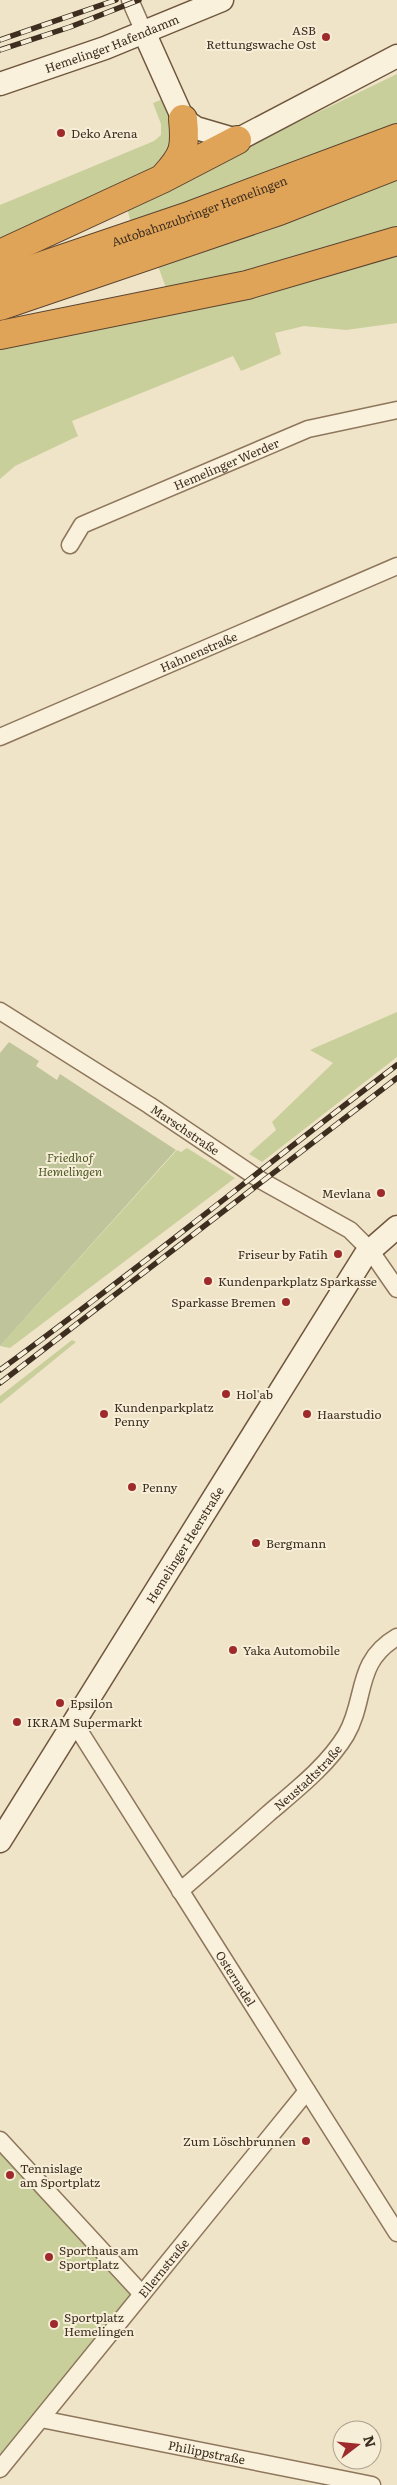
<svg xmlns="http://www.w3.org/2000/svg" width="397" height="2485" font-family="Literata,serif">
  <style>
    .green { fill: #c9cf9b }
    .cemetery { fill: #bfc49a }
    .lines { fill: none; stroke-linecap: round; stroke-linejoin: round }
    .street-casing { stroke: #8d765c; stroke-width: 19 }
    .secondary-casing { stroke: #6f573f; stroke-width: 25 }
    .highway-casing { stroke: #5b4430; stroke-width: 30 }
    .street { stroke: #faf1dc; stroke-width: 16 }
    .secondary { stroke: #faf1dc; stroke-width: 22 }
    .highway { stroke: #e0a458; stroke-width: 28 }
    .rail-casing { stroke: #3d2e20; stroke-width: 5.5 }
    .rail { stroke: #f7eed8; stroke-width: 4; stroke-dasharray: 11; stroke-linecap: butt }
    .poi-dot { fill: #9e2a2b; stroke: #f7eed8; stroke-width: 2 }
    .labels { text-anchor: middle; dominant-baseline: central; stroke-width: 4; stroke-linejoin: round; paint-order: stroke }
    .poi-label { font-size: 12px; fill: #3d2e20; stroke: #f7eed8; text-anchor: start }
    .street-label { font-size: 12px; fill: #3d2e20; stroke: #f7eed8 }
    .park-label { font-size: 12px; font-style: italic; fill: #4d5a26; stroke: #f7eed8 }
  </style>
  <rect width="100%" height="100%" fill="#f0e4c8"/>
  <g class="green">
    <polygon points="397,74 397,127 132,226 126,205"/>
    <polygon points="163,99 177,128 167,160 147,173 0,243 0,205 154,141 161,135 161,124 153,103"/>
    <polygon points="397,178 397,228 260,267 166,288 158,266"/>
    <polygon points="397,250 397,323 346,330 304,326 275,333 281,354 241,371 233,356 72,421 78,436 15,466 0,479 0,344"/>
    <polygon points="397,1012 397,1057 262,1162 249,1154 276,1130 272,1122 333,1063 310,1050"/>
    <polygon points="187,1148 235,1178 10,1348 0,1346 177,1150 181,1152"/>
    <polygon points="72,1340 76,1342 0,1404 0,1396"/>
    <polygon points="0,2153 133,2295 0,2455"/>
  </g>
  <polygon class="cemetery" points="9,1042 39,1061 36,1066 57,1080 60,1074 176,1150 0,1346 0,1053"/>
  <g class="lines">
    <defs>
      <g id="street">
        <polyline points="130,0 144,32"/>
        <path id="s1" d="M 70,545 L 82,525 L 308,429 L 397,410"/>
        <path id="s2" d="M 0,737 L 397,566"/>
        <path id="s3" d="M 0,1011 L 149,1105 L 262,1181 L 350,1230 L 370,1250 L 397,1289"/>
        <path id="s4" d="M 75,1724 L 397,2233"/>
        <path id="s5" d="M 180,1891 C 210,1865 240,1839 269,1813 C 296,1790 328,1765 346,1735 C 367,1699 354,1662 397,1637"/>
        <polyline points="0,2140 141,2293"/>
        <path id="s6" d="M 41,2419 L 372,2485"/>
        <path id="s7" d="M 0,2469 L 307,2091"/>
      </g>
      <g id="secondary">
        <polyline points="144,32 183,119 196,128 237,140 397,56"/>
        <path id="s8" d="M 0,84 L 105,48 L 222,0"/>
        <path id="s9" d="M 0,1841 L 365,1255 L 397,1227"/>
      </g>
      <g id="highway">
        <path d="M 165,176 C 184,155 186,148 183,119"/>
        <polyline points="0,254 162,179 237,140"/>
        <path id="s10" d="M 0,280 L 186,217 L 397,138"/>
        <polyline points="0,306 279,211 397,165"/>
        <polyline points="0,335 247,285 397,241"/>
      </g>
    </defs>
    <use href="#street" class="street-casing"/>
    <use href="#secondary" class="secondary-casing"/>
    <use href="#highway" class="highway-casing"/>
    <use href="#street" class="street"/>
    <use href="#secondary" class="secondary"/>
    <use href="#highway" class="highway"/>
    <defs>
      <g id="rail">
        <polyline points="0,40 116,0"/>
        <polyline points="0,50 70,27 139,0"/>
        <path d="M 0,1370 C 135,1272 264,1166 397,1065"/>
        <polyline points="0,1383 397,1078"/>
      </g>
    </defs>
    <use href="#rail" class="rail-casing"/>
    <use href="#rail" class="rail"/>
  </g>
  <g class="poi-dot">
    <circle cx="326" cy="37" r="5"/>
    <circle cx="61" cy="133" r="5"/>
    <circle cx="381" cy="1193" r="5"/>
    <circle cx="338" cy="1254" r="5"/>
    <circle cx="208" cy="1281" r="5"/>
    <circle cx="286" cy="1302" r="5"/>
    <circle cx="226" cy="1394" r="5"/>
    <circle cx="104" cy="1414" r="5"/>
    <circle cx="307" cy="1414" r="5"/>
    <circle cx="132" cy="1487" r="5"/>
    <circle cx="256" cy="1543" r="5"/>
    <circle cx="233" cy="1650" r="5"/>
    <circle cx="60" cy="1703" r="5"/>
    <circle cx="17" cy="1722" r="5"/>
    <circle cx="306" cy="2141" r="5"/>
    <circle cx="10" cy="2175" r="5"/>
    <circle cx="49" cy="2257" r="5"/>
    <circle cx="54" cy="2324" r="5"/>
  </g>
  <g class="labels">
    <g class="poi-label">
      <text x="316" y="30" text-anchor="end">ASB<tspan x="316" dy="14">Rettungswache Ost</tspan></text>
      <text x="71" y="133">Deko Arena</text>
      <text x="371" y="1193" text-anchor="end">Mevlana</text>
      <text x="328" y="1254" text-anchor="end">Friseur by Fatih</text>
      <text x="218" y="1281">Kundenparkplatz Sparkasse</text>
      <text x="276" y="1302" text-anchor="end">Sparkasse Bremen</text>
      <text x="236" y="1394">Hol'ab</text>
      <text x="114" y="1407">Kundenparkplatz<tspan x="114" dy="14">Penny</tspan></text>
      <text x="317" y="1414">Haarstudio</text>
      <text x="142" y="1487">Penny</text>
      <text x="266" y="1543">Bergmann</text>
      <text x="243" y="1650">Yaka Automobile</text>
      <text x="70" y="1703">Epsilon</text>
      <text x="27" y="1722">IKRAM Supermarkt</text>
      <text x="296" y="2141" text-anchor="end">Zum Löschbrunnen</text>
      <text x="20" y="2168">Tennislage<tspan x="20" dy="14">am Sportplatz</tspan></text>
      <text x="59" y="2250">Sporthaus am<tspan x="59" dy="14">Sportplatz</tspan></text>
      <text x="64" y="2317">Sportplatz<tspan x="64" dy="14">Hemelingen</tspan></text>
    </g>
    <g class="street-label">
      <text stroke="none"><textPath href="#s8" startOffset="119">Hemelinger Hafendamm</textPath></text>
      <text stroke="none"><textPath href="#s10" startOffset="211">Autobahnzubringer Hemelingen</textPath></text>
      <text stroke="none"><textPath href="#s1" startOffset="180">Hemelinger Werder</textPath></text>
      <text stroke="none"><textPath href="#s2" startOffset="216">Hahnenstraße</textPath></text>
      <text stroke="none"><textPath href="#s3" startOffset="220">Marschstraße</textPath></text>
      <text stroke="none"><textPath href="#s9" startOffset="349">Hemelinger Heerstraße</textPath></text>
      <text stroke="none"><textPath href="#s5" startOffset="171">Neustadtstraße</textPath></text>
      <text stroke="none"><textPath href="#s4" startOffset="301">Osternadel</textPath></text>
      <text stroke="none"><textPath href="#s7" startOffset="259">Ellernstraße</textPath></text>
      <text stroke="none"><textPath href="#s6" startOffset="169">Philippstraße</textPath></text>
    </g>
    <g class="park-label">
      <text x="70" y="1157">Friedhof<tspan x="70" dy="14">Hemelingen</tspan></text>
    </g>
  </g>
  <g transform="translate(357 2445) rotate(74)"><circle r="24" fill="#f7eed8" stroke="#ada18e"/>
  <path d="M0-4L9 19L0 12L-9 19Z" fill="#9e2a2b"/>
  <text y="-8" font-size="14" font-weight="bold" text-anchor="middle" fill="#3d2e20">N</text>
  </g>
</svg>
